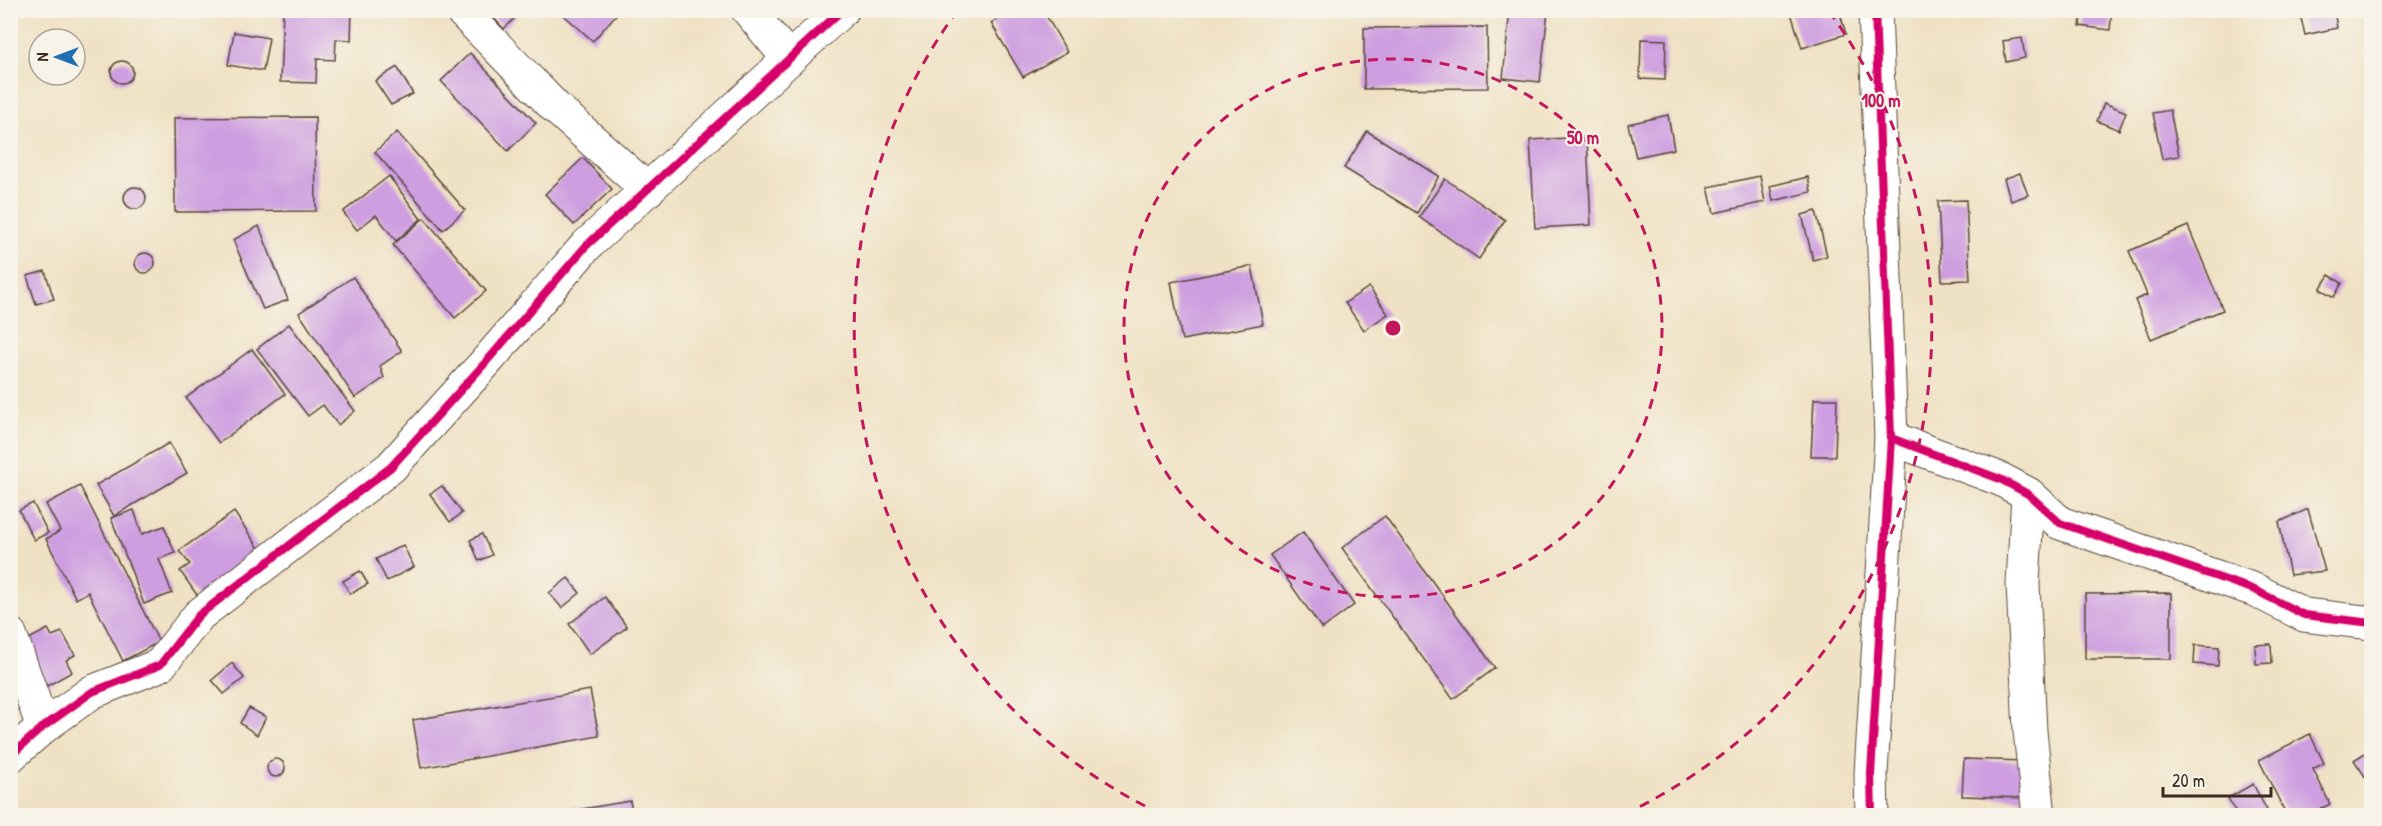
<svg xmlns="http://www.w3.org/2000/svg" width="2382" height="826" font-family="'Patrick Hand',sans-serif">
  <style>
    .building { fill: #ce9ee0 }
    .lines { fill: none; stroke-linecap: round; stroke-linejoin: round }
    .minor-casing { stroke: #564537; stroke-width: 35 }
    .minor { stroke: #fff; stroke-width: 33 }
    .cycleway-casing { stroke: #f7f3e8; stroke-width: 11 }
    .cycleway { stroke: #d6006c; stroke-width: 8 }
    .ring { fill: none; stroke: #c2185b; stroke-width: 3; stroke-dasharray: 10 8 }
    .centre { fill: #c2185b; stroke: #f7f3e8; stroke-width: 3 }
    .ring-label { font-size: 18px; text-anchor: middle; font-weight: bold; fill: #c2185b; stroke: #f7f3e8; stroke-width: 4.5; stroke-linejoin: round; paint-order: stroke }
  </style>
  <rect width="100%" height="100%" fill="#f7f3e8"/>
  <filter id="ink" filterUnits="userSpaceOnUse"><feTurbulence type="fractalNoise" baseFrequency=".0167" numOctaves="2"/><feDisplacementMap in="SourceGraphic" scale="12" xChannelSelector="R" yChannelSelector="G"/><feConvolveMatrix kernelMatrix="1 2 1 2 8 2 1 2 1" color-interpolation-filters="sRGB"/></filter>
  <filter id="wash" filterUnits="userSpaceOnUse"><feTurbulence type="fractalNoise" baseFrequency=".008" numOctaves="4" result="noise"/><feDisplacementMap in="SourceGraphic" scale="24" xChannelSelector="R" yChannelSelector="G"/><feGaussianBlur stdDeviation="1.35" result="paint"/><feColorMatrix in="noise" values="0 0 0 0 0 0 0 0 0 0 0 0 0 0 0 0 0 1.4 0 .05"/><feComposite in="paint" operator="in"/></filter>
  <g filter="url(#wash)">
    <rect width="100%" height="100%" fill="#efe1c3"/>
    <g id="blocks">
      <g class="building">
        <polygon points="283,10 352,10 351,40 336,39 335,60 317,59 316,83 280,82"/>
        <polygon points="486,10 523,10 504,29"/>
        <polygon points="558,10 620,10 593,41"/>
        <polygon points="1013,10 1043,10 1067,52 1023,77 991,23"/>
        <polygon points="1510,10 1548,11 1540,82 1503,78"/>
        <polygon points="1790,10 1839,10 1846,34 1802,48"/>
        <polygon points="2082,10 2112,10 2110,30 2080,26"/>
        <polygon points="2299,10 2334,10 2337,28 2305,35"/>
        <polygon points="1487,27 1488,88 1364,89 1364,28"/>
        <polygon points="234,32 269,38 263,71 228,65"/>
        <polygon points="2022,38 2025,58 2006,62 2003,41"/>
        <polygon points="1641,39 1666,40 1665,80 1640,79"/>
        <polygon points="470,53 536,123 508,151 441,81"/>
        <circle cx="122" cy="72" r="11"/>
        <polygon points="397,67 413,94 391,105 375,81"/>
        <polygon points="2104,103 2126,112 2119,130 2097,121"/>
        <polygon points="2170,110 2179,156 2162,159 2153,113"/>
        <polygon points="1668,115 1674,149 1636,157 1628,124"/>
        <polygon points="315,117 316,211 175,212 174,118"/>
        <polygon points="1367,131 1439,176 1417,213 1344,168"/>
        <polygon points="397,132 465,210 443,230 375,152"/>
        <polygon points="1587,137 1591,225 1535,228 1530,140"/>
        <polygon points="583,158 612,189 574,225 545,194"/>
        <polygon points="2020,173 2028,195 2011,201 2004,179"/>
        <polygon points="389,176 421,219 396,241 376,215 357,230 343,212"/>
        <polygon points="1760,176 1765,202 1714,213 1708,187"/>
        <polygon points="1808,177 1811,192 1773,201 1770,186"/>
        <polygon points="1445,179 1505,220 1479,259 1419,217"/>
        <circle cx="135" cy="198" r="11"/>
        <polygon points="1966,200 1970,280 1942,281 1938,201"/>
        <polygon points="1816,211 1827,256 1813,260 1802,215"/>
        <polygon points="424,218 486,291 455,318 393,245"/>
        <polygon points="259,226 288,300 263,309 233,240"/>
        <polygon points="2188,226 2223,310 2151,339 2135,300 2147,295 2129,251"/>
        <circle cx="145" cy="263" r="10"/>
        <polygon points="1252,266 1263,324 1182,340 1171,282"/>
        <polygon points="45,271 54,299 36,304 27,276"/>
        <polygon points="2329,275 2342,283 2334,297 2320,289"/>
        <polygon points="353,277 402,351 380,366 384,378 355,398 299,313"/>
        <polygon points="1369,287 1388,314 1364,330 1345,303"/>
        <polygon points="289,324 355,411 338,425 323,405 308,416 257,349"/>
        <polygon points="252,349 285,394 219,443 186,398"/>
        <polygon points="1814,399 1837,399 1835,456 1811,456"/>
        <polygon points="169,443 187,473 114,516 96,485"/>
        <polygon points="80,486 159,642 123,661 88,592 76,599 46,539 60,531 46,504"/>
        <polygon points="442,486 462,513 450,522 430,494"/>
        <polygon points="33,503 48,533 34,540 19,510"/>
        <polygon points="2308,509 2325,571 2290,575 2279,522"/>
        <polygon points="134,510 142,534 164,526 175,553 159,559 172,593 144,604 111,518"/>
        <polygon points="234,512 265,557 202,602 180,571 190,564 179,551"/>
        <polygon points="1385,516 1495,668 1453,699 1342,548"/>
        <polygon points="1303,532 1354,605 1322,629 1270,555"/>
        <polygon points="482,534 492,555 479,561 470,540"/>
        <polygon points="403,545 414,567 387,581 376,559"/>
        <polygon points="360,571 368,584 350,594 343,581"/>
        <polygon points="568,578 580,593 562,608 549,593"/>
        <polygon points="2171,593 2171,659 2085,659 2085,594"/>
        <polygon points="605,597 627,627 590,654 569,624"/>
        <polygon points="48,629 52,636 62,632 75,655 66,660 72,672 47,686 23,642"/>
        <polygon points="2271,644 2272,663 2256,664 2255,645"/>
        <polygon points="2195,645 2219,647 2218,666 2194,664"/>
        <polygon points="232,663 244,678 224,694 212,680"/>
        <polygon points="590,690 599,736 421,768 413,720"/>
        <polygon points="249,708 266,717 257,735 240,723"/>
        <polygon points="2310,734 2324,763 2313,769 2330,804 2307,816 2287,816 2259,760"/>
        <polygon points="2368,751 2372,756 2372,783 2370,784 2354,760"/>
        <polygon points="1964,759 2024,761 2023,798 1962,796"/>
        <circle cx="276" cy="768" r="9"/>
        <polygon points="2253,784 2270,816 2238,816 2228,798"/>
        <polygon points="630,801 633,816 552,816 552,814"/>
      </g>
    </g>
  </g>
  <g filter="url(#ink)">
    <use href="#blocks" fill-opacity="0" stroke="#564537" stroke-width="1.5"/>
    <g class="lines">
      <defs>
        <g id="minor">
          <polyline points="461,10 555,107 648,190"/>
          <polyline points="748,10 789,59"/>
          <polyline points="1891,438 2000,479 2028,494 2060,523 2255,590 2304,615 2372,623"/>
          <polyline points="2028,494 2023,584 2030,731 2039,816"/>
          <polyline points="10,634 43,727"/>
          <polyline points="10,756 43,727 92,692 160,665 199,615 391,467 486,362 586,246 842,10"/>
          <polyline points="1872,816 1871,774 1891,438 1875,10"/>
        </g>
      </defs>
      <use href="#minor" class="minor-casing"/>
      <use href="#minor" class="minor"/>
      <defs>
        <g id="cycleway">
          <polyline points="1891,438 2000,479 2028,494 2060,523 2255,590 2304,615 2372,623"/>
          <polyline points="10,756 43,727 92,692 160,665 199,615 391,467 486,362 586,246 842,10"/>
          <polyline points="1872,816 1871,774 1891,438 1875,10"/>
        </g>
      </defs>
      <use href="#cycleway" class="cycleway-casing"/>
      <use href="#cycleway" class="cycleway"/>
    </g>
  </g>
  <g class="ring">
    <circle cx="1393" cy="328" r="269"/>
    <path d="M1161 814A539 539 0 0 1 957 11M1829 11A539 539 0 0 1 1625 814"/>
  </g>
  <circle cx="1393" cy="328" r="9" class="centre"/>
  <g class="ring-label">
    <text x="1881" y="107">100 m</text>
    <text x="1583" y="144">50 m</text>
  </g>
  <rect width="2382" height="826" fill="none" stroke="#f7f3e8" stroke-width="36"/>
  <g transform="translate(57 57) rotate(270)"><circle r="28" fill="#f7f3e8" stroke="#aca397" stroke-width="1.5"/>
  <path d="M0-4.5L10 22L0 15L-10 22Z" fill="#1f6fb2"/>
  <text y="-9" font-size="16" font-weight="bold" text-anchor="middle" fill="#3b2a1e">N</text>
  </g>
  <path d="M2163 787v9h108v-9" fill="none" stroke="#3b2a1e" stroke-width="3"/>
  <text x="2172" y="787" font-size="18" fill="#3b2a1e" stroke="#f7f3e8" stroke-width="4.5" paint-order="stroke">20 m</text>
</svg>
